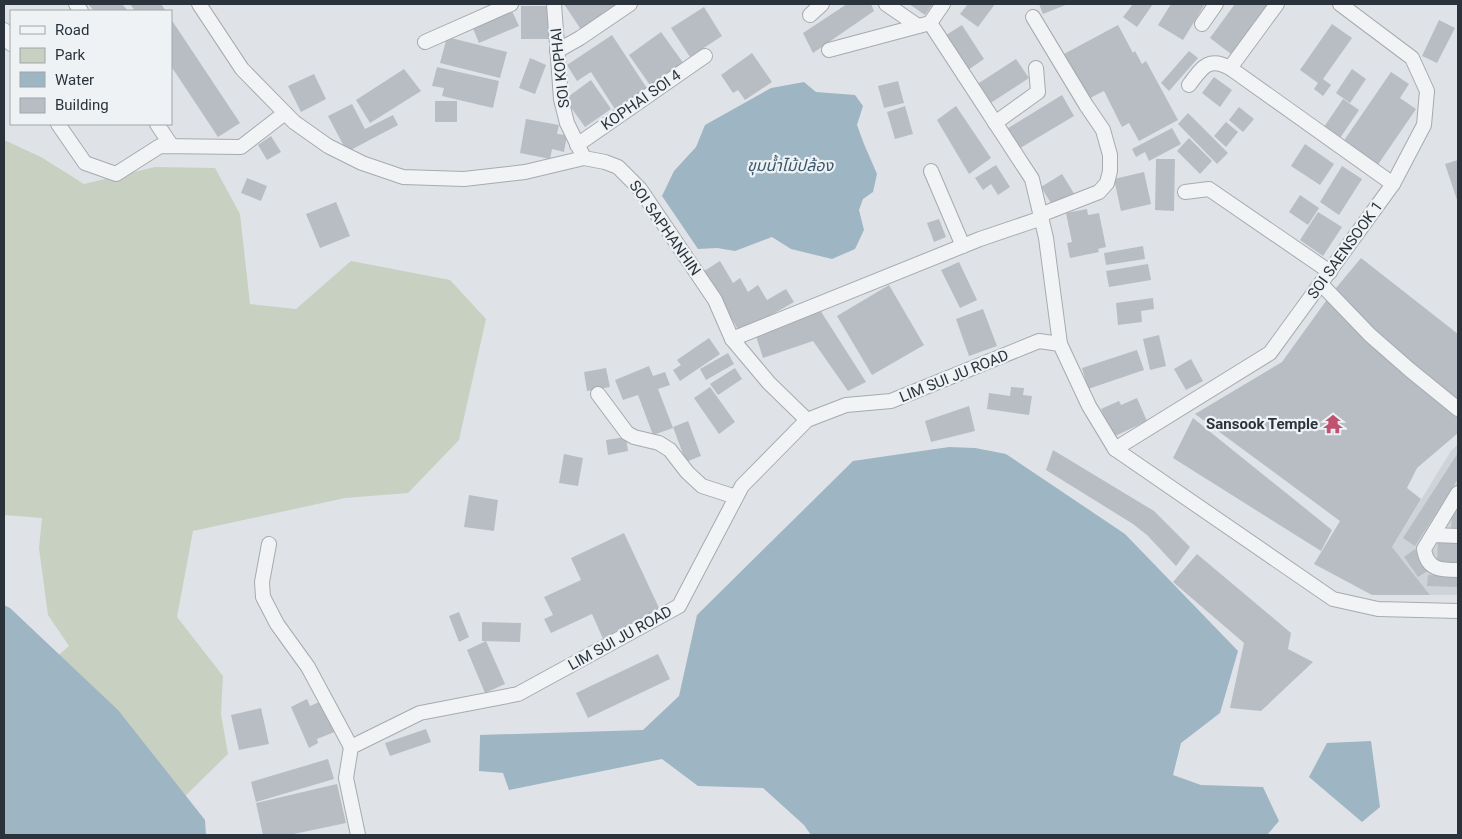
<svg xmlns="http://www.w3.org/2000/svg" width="1462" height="839" font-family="Roboto,'Noto Sans Thai',sans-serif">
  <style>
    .built { fill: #ced3d8 }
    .green { fill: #c7d0c1 }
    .water { fill: #9eb5c3 }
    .building { fill: #b7bdc3 }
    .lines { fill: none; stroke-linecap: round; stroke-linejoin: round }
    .minor-casing { stroke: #a5abb0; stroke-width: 16 }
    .minor { stroke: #f1f3f5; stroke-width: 14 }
    .labels { text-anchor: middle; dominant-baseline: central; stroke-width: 4.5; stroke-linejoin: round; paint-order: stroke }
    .street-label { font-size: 15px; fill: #2a333c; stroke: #eef2f4 }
    .poi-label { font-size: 15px; font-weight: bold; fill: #2a333c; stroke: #eef2f4; text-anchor: end }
    .water-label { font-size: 16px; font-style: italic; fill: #39566b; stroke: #eef2f4 }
  </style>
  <rect width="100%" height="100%" fill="#dfe3e7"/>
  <polygon class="built" points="1458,444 1458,595 1430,595 1392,547 1451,451"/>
  <polygon class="green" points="4,140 41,157 84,184 155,167 215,168 240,214 250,304 296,309 351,261 450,280 486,319 459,440 408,493 345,498 193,531 177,617 223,676 221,714 228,754 178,803 29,681 69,646 48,615 39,548 42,518 4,515"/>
  <g class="water">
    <polygon points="804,82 816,92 855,95 863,106 857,125 864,144 877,174 873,192 863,199 859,210 864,230 855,249 832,259 791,249 772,237 735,251 717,248 698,249 662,196 674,171 696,147 705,125 771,88"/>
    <polygon points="949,447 975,448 1006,454 1125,534 1238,651 1220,713 1181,743 1173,775 1201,785 1263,787 1279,821 1267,835 811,835 804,825 763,788 698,786 662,759 509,790 503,773 479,771 480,735 643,730 679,696 697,615 853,461"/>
    <polygon points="4,605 10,608 118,710 205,820 206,835 4,835"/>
    <polygon points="1371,741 1380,807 1362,822 1309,777 1327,743"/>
  </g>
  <g class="building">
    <polygon points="88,4 122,4 128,11 94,11"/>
    <polygon points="130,4 161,4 166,11 135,11"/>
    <polygon points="564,4 623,4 582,31"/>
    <polygon points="847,4 871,4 874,11 813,53 803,33"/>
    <polygon points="909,4 933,4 925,15"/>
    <polygon points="968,4 995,4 978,27 960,14"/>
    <polygon points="1039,4 1068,4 1043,14"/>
    <polygon points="1133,4 1153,4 1137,27 1123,17"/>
    <polygon points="1171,4 1205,4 1183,40 1158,25"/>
    <polygon points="1235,4 1268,4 1231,54 1210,38"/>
    <polygon points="521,6 550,6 551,39 521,39"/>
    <polygon points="704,7 722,36 690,57 671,28"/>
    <polygon points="511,9 519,26 479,43 472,26"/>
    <polygon points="171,19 240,123 218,137 171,66"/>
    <polygon points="1439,20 1455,28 1437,63 1422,56"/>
    <polygon points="1332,24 1352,38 1323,79 1331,85 1323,96 1314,89 1318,83 1300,70"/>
    <polygon points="962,25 984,59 965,72 943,37"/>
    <polygon points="1118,25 1133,53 1135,51 1142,64 1146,61 1178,120 1139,141 1129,123 1122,127 1104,91 1088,99 1064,54"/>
    <polygon points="661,32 684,64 652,88 629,55"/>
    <polygon points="612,35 650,93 618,114 591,72 577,81 567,65"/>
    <polygon points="447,37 507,52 500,78 440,63"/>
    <polygon points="1189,51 1198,58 1169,91 1161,83"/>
    <polygon points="752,53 772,82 745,100 738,90 733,93 721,75"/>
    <polygon points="530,58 546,65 535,94 519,88"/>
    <polygon points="1016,59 1029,78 989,104 976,85"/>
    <polygon points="437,67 499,81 493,108 442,96 444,88 432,86"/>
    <polygon points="404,69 421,91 370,123 356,100"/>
    <polygon points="1352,69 1366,79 1350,103 1336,93"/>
    <polygon points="1391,72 1409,84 1400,98 1416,109 1377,166 1343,142"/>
    <polygon points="314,74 326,99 301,112 288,86"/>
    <polygon points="1214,77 1232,90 1220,107 1202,93"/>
    <polygon points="591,80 611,109 585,127 565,99"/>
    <polygon points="898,81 904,103 884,108 878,86"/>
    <polygon points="1062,95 1074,116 1017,150 1005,130"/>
    <polygon points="1343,99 1359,110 1340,138 1324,127"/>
    <rect x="435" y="101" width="22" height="21"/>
    <polygon points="352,104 365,129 393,115 398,125 347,152 328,116"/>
    <polygon points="905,106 913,134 895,139 887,112"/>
    <polygon points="956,106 991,158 969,174 937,120"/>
    <polygon points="1239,107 1254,119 1243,132 1229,120"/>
    <polygon points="1188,113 1228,153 1217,164 1178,124"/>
    <polygon points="526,119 559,125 557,134 567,135 564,152 552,149 550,159 520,153"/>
    <polygon points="1226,122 1238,132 1226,147 1214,136"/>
    <polygon points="1172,128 1181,144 1149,161 1145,152 1136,157 1132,149"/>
    <polygon points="271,136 281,152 267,160 258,145"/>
    <polygon points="1189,138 1212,161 1200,174 1177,151"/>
    <polygon points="1305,144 1334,164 1320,185 1291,166"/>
    <polygon points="1156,159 1175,159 1174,211 1155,210"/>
    <polygon points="1458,160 1458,203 1445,164"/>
    <polygon points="996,165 1010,187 998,195 991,184 983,190 975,178"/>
    <polygon points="1342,166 1362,179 1339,215 1320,202"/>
    <polygon points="1144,172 1151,204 1121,211 1114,179"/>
    <polygon points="1062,174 1075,195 1054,208 1041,187"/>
    <polygon points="247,178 267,186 261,201 241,193"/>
    <polygon points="1300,195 1319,208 1308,225 1289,212"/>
    <polygon points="336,202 350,236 320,248 306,214"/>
    <polygon points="1087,209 1088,215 1099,213 1106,247 1098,249 1099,252 1070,258 1067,243 1072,242 1066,213"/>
    <polygon points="1318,212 1342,227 1323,256 1300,240"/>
    <polygon points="939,219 946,237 934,242 927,223"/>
    <polygon points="1143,246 1145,259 1106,265 1104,253"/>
    <polygon points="1361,258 1458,334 1458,433 1417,468 1407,488 1421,499 1392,547 1430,595 1372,595 1314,564 1340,521 1195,414 1282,362 1331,294"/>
    <polygon points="720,261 733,283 740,278 748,292 758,285 767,300 786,289 794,302 740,333 704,271"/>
    <polygon points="959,262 977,300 960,308 941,270"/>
    <polygon points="1148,264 1151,280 1109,287 1106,271"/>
    <polygon points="889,285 924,345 872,375 837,316"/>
    <polygon points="1153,298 1154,309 1141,311 1142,322 1118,325 1116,303"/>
    <polygon points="983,309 997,346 969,356 956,319"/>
    <polygon points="820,310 866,382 848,391 813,341 763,358 756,336"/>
    <polygon points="1159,335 1166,366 1150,370 1143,339"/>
    <polygon points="709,338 720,354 680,381 673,370 681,365 677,360"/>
    <polygon points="1137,350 1144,370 1088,389 1082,368"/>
    <polygon points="728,353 734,364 706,380 700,369"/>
    <polygon points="1191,359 1203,381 1186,390 1174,369"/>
    <polygon points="649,366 653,376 665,372 670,385 658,389 673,428 653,435 638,395 623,400 615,380"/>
    <polygon points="606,368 610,387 587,391 584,372"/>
    <polygon points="735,368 742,379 718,395 710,384"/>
    <polygon points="710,387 735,422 719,434 694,398"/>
    <polygon points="1011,387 1024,388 1023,395 1032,396 1029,415 987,409 989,393 1010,396"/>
    <polygon points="1137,398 1147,421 1113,437 1101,409 1119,401 1121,405"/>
    <polygon points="969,406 975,431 931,442 925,421"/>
    <polygon points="1193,418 1332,530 1321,551 1173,458"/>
    <polygon points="688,421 701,456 686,462 673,427"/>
    <polygon points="626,437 628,451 608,455 606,440"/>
    <polygon points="1053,450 1154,511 1190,547 1176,566 1147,535 1133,524 1046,470"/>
    <polygon points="1458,453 1458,479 1415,546 1403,538"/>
    <polygon points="564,454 583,458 578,486 559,483"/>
    <polygon points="469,495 498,500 494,531 464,527"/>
    <polygon points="1452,508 1458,508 1458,530 1451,530"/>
    <polygon points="624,533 660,610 604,641 592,614 551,633 544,619 553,615 544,597 581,580 571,558"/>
    <polygon points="1438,541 1458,541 1458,564 1437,563"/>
    <polygon points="1415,549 1429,570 1418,577 1404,557"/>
    <polygon points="1197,554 1291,633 1288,649 1313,662 1261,711 1230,708 1244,643 1173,582"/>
    <polygon points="1428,575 1458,576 1458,587 1427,586"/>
    <polygon points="459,612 469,637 459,642 449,616"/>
    <polygon points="482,622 521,623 520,642 482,641"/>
    <polygon points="486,641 505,684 485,693 467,650"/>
    <polygon points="658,654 670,679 588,718 576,693"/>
    <polygon points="307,699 310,706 324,700 337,731 317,739 318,743 309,748 291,707"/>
    <polygon points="261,708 269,744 239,750 231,715"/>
    <polygon points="426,729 431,742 390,756 385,743"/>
    <polygon points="328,759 334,779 256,802 251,782"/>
    <polygon points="337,784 346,823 289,835 263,835 256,803"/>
  </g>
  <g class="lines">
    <defs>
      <g id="minor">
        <polyline points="76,4 81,11"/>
        <polyline points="199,4 242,69 294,122 328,146 362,163 403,177 464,179 525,172 584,158 605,162 618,167 640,189 715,300 732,339 769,383 807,420"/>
        <polyline points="554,4 561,99 567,123 584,158"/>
        <polyline points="886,4 918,26"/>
        <polyline points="810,15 822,4"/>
        <polyline points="1033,17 1086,105 1103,130 1110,155 1110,171 1107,183 1099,192 1040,215"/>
        <polyline points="930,23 1032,179 1046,238 1060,344"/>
        <polyline points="1202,24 1216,4"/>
        <polyline points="4,30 11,44"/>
        <polyline points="425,42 511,4"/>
        <polyline points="829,50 930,23 943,4"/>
        <polyline points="557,51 580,38 630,4"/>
        <polyline points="1230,68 1277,4"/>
        <path d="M 1189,85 C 1202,68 1208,56 1230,68 L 1393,184"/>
        <polyline points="995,123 1038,92 1036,68"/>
        <polyline points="58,124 85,163 116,174 160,146 241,147 285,113"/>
        <polyline points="157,124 171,145"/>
        <polyline points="577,145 705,56"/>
        <polyline points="931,171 963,246"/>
        <polyline points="1185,192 1209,189 1330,272"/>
        <polyline points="1321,284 1370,335 1410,370 1458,409"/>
        <polyline points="732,339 980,239 1042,218"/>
        <polyline points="598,394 627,433 634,437 659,443 670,450 687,472 702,486 736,497"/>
        <polyline points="1115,449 1270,353 1393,184 1424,125 1427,91 1412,58 1340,4"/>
        <path d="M 1458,493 L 1424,549 C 1427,570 1441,570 1458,570"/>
        <polyline points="1433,535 1458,536"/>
        <polyline points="269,544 262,582 263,597 277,624 308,667 351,747"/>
        <polyline points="358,835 346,778 351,747 420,713 518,694 679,606 742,486 807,420 846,405 891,401 1039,341 1060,344 1089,406 1115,449 1333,599 1378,609 1458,611"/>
      </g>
    </defs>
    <use href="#minor" class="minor-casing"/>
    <use href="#minor" class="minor"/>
  </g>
  <defs>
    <symbol id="temple-bare" viewBox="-9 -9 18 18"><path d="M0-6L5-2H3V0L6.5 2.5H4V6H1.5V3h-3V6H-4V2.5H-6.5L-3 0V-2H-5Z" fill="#be5271" stroke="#eef2f4" stroke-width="2.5" paint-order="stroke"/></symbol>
  </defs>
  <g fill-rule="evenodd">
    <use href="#temple-bare" x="1319" y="410" width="28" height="28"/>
  </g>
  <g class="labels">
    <g class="street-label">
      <text transform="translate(560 68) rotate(-96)">SOI KOPHAI</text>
      <text transform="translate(641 100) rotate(-35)">KOPHAI SOI 4</text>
      <text transform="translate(665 228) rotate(55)">SOI SAPHANHIN</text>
      <text transform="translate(1345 250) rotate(-54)">SOI SAENSOOK 1</text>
      <text transform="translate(954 376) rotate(-22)">LIM SUI JU ROAD</text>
      <text transform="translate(620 638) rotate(-29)">LIM SUI JU ROAD</text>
    </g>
    <g class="poi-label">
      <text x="1318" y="424">Sansook Temple</text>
    </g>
    <g class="water-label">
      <text x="790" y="165">ขุมน้ำไม้ปล้อง</text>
    </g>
  </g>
  <rect width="1462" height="839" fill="none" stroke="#2a333c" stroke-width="10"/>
  <rect x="10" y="10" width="162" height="115" fill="#eef2f4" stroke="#a0a6aa"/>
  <rect x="20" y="26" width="25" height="8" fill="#f1f3f5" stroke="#a0a6aa"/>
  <text x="55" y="35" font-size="15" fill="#2a333c">Road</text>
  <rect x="20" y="48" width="25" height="15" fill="#c7d0c1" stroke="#a0a6aa"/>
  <text x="55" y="60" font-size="15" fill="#2a333c">Park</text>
  <rect x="20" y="72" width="25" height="15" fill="#9eb5c3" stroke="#a0a6aa"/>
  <text x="55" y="85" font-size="15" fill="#2a333c">Water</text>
  <rect x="20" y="98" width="25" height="15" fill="#b7bdc3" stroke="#a0a6aa"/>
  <text x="55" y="110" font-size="15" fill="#2a333c">Building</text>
</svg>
